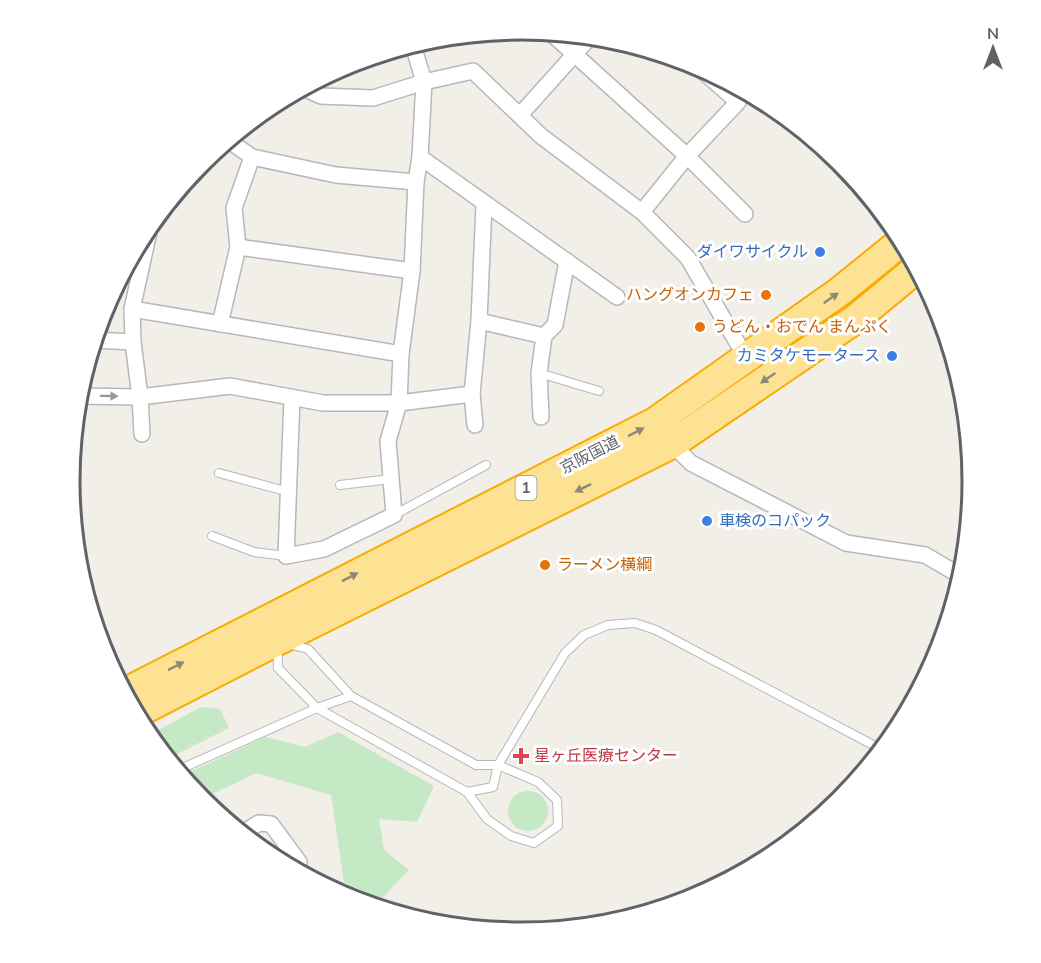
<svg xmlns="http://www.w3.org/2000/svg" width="1041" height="963" font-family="'Nunito Sans','Noto Sans JP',sans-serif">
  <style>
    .green { fill: #c5e8c5 }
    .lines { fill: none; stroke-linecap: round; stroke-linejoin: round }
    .lane-casing { stroke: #b5b8bc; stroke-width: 10 }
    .street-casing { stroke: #b5b8bc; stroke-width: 18 }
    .highway-casing { stroke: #f9ab00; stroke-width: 32 }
    .lane { stroke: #fff; stroke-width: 8 }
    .street { stroke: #fff; stroke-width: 15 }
    .highway { stroke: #fde293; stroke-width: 28 }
    .oneway { fill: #8e8975 }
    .oneway2 { fill: #979a9d }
    .shop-dot { fill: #3f7fe0; stroke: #fff; stroke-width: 2 }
    .food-dot { fill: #e8710a; stroke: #fff; stroke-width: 2 }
    .health-dot { fill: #e0444e; stroke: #fff; stroke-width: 2 }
    .labels { text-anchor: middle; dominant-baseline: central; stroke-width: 6; stroke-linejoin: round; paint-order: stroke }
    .shield { fill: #fff; stroke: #8f9295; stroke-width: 1.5 }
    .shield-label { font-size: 15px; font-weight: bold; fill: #5f6368 }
    .shop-label { font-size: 16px; fill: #366cbe; stroke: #fff; text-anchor: end }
    .food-label { font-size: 16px; fill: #c56008; stroke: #fff; text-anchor: start }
    .street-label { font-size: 16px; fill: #5f6368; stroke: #fff }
    .health-label { font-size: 16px; fill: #be3a42; stroke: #fff; text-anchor: start }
    .rim { fill: none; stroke: #5f6368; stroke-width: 3 }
  </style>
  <rect width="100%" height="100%" fill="#f1efe8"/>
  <g class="green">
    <polygon points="201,707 220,709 229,728 167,759 148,736"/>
    <polygon points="338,732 434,786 417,822 379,819 384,850 409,870 381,899 344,882 331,795 256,773 200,800 181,776 266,737 305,747"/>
    <circle cx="528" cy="811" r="20"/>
  </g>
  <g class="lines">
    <defs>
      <g id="lane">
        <polyline points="539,373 599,391"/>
        <polyline points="219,473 289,492"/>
        <polyline points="340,485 391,479"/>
        <polyline points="394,515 486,465"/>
        <polyline points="212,536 254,552 286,556"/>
        <polygon points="277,641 308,649 351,696 476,765 498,765 538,782 557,800 558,826 534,843 511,836 487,819 467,792 317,708 278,668"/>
        <polyline points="176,771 317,708 351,696"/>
        <polyline points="467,792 493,787 498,765 565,653 584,635 608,625 635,623 656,630 875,746 883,748"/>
      </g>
      <g id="street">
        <polyline points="551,33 687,156 745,214"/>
        <polyline points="413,45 424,82 420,157 617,297"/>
        <polyline points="303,88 321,96 373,98 424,82 473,71 541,136 642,212 688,258 745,356"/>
        <polyline points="520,115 590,37"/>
        <polyline points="228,140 252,157 336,175 416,182"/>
        <polyline points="420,157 416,182 412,271 401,354 399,403 472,394"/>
        <polyline points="642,212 687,156 738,102 698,67"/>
        <polyline points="238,247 412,271"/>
        <polyline points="132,309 401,354"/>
        <polyline points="479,321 544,336"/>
        <polyline points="220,324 238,247 234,208 252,157"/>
        <polyline points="94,340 133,342"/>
        <polyline points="77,396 140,397 230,386 323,403 399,403 388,441 394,515 324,549 286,556 292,398"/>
        <polyline points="541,417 539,373 544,336 555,325 567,261"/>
        <polyline points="475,425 472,394 479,321 484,204"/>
        <polyline points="142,434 140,397 133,342 132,309 151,223"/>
        <polyline points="672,444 691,463 846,543 925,555 961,576"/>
        <polyline points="241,834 259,823 271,824 299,862 297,872"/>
      </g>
      <g id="highway">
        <polyline points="124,693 655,422 839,292 902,241"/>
        <polyline points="135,714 277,641 672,444 857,318 916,269"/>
      </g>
    </defs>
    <use href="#lane" class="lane-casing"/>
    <use href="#street" class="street-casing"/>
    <use href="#highway" class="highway-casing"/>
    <use href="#lane" class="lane"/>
    <use href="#street" class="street"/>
    <use href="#highway" class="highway"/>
  </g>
  <defs><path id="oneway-solid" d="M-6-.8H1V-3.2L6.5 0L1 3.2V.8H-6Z" transform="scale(1.5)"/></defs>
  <g class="oneway">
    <use href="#oneway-solid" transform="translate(831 298) rotate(-35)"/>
    <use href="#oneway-solid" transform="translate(768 378) rotate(146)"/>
    <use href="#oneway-solid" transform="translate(636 432) rotate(-27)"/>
    <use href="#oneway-solid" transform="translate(583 488) rotate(154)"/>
    <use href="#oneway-solid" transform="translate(350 577) rotate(-27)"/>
    <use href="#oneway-solid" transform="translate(176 666) rotate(-27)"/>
  </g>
  <use class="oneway2" href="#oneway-solid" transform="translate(109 396) rotate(1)"/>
  <g class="shop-dot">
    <circle cx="820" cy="252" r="6"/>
    <circle cx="892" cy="356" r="6"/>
    <circle cx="707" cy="521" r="6"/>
  </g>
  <g class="food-dot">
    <circle cx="766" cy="295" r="6"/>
    <circle cx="700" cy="327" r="6"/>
    <circle cx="545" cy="565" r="6"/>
  </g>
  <path class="health-dot" d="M518 747h6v6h6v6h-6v6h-6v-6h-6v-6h6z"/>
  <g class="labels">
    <rect class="shield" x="515.5" y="476" width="21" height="24" rx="4.5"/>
    <g class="shield-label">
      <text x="526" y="488">1</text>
    </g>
    <g class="shop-label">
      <text x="808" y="252">ダイワサイクル</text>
      <text x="880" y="356">カミタケモータース</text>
      <text x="719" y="521" text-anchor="start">車検のコパック</text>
    </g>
    <g class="food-label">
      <text x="754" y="295" text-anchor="end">ハングオンカフェ</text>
      <text x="712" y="327">うどん・おでん まんぷく</text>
      <text x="557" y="565">ラーメン横綱</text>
    </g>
    <g class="street-label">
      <text transform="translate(590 455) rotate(-27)">京阪国道</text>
    </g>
    <g class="health-label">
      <text x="534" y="756">星ヶ丘医療センター</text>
    </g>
  </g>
  <path d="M0 0H1041V963H0ZM80 481a441 441 0 1 1 882 0a441 441 0 1 1-882 0Z" fill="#fff" fill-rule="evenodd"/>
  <path class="rim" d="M80 481a441 441 0 1 1 882 0a441 441 0 1 1-882 0Z"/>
  <g transform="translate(993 48)" stroke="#ffffff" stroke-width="4.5" paint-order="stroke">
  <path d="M0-4.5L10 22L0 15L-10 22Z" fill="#5f6368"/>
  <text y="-9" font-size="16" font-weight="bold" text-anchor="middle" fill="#5f6368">N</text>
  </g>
</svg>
